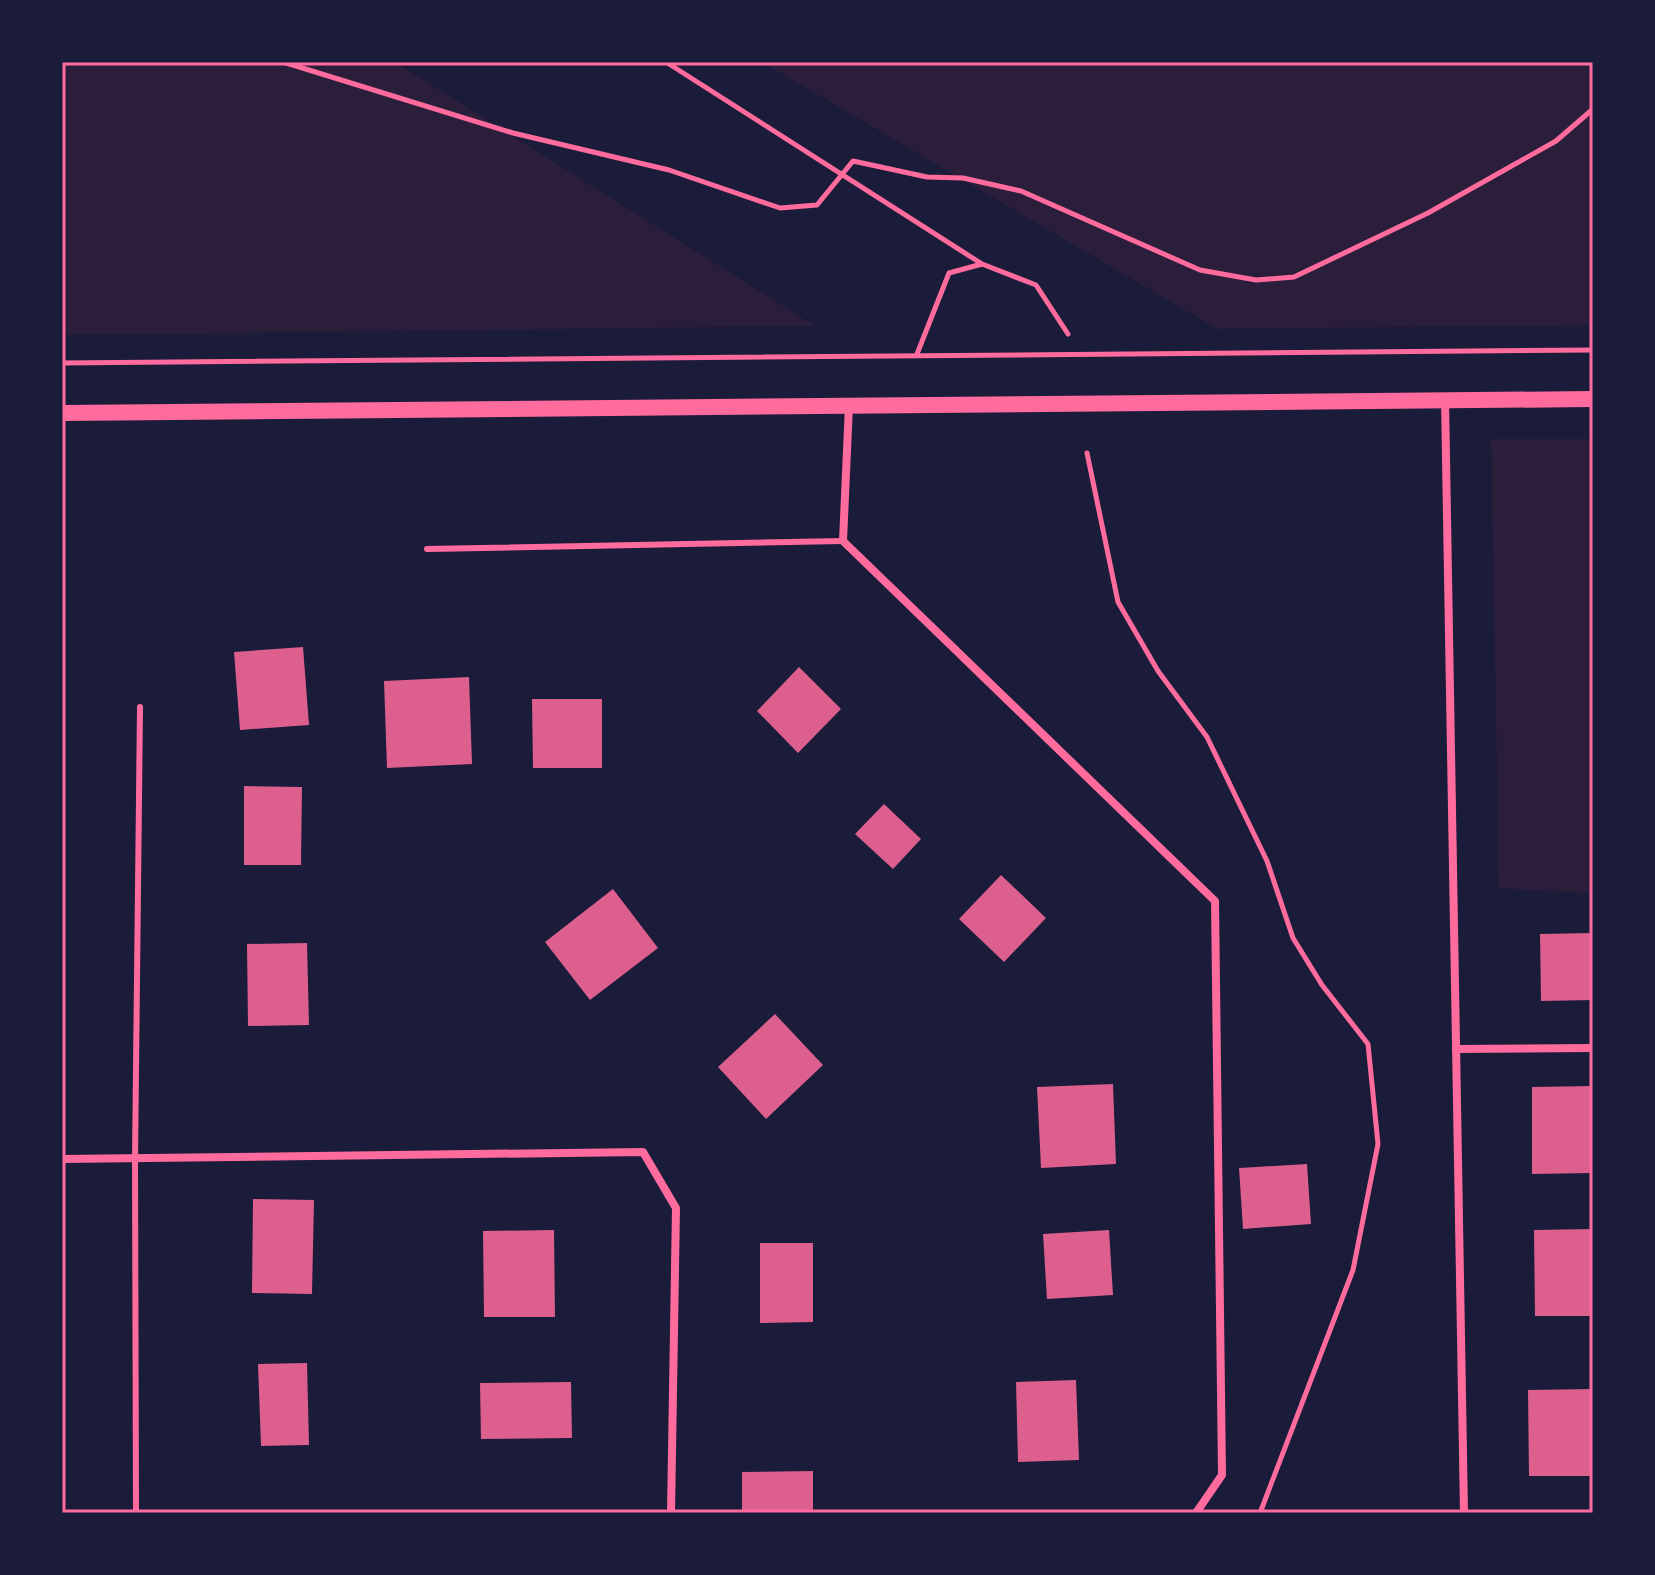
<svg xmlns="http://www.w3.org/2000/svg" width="1655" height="1575" font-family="Lora,serif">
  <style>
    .green { fill: #2a1e3b }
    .building { fill: #dd5f8e }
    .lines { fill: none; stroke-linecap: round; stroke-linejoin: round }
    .path { stroke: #ff6b9d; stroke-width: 5 }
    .service { stroke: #ff6b9d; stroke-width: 6 }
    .minor { stroke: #ff6b9d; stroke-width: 8 }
    .secondary { stroke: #ff6b9d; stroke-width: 16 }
    .neatline { fill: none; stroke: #ff6b9d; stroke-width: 3 }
  </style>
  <rect width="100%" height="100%" fill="#1b1b3a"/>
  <g class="green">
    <polygon points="62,62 395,62 815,326 62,335"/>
    <polygon points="762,62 1593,62 1593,325 1217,329"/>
    <polygon points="1491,439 1593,439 1593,894 1499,888"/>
  </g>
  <g class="building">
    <polygon points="303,647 309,725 240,730 234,652"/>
    <polygon points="799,667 841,709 798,753 757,711"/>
    <polygon points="469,677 472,764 387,768 384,681"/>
    <polygon points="532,699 602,699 602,768 533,768"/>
    <polygon points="244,786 302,787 301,865 244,865"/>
    <polygon points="884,804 921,839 893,869 855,834"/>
    <polygon points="1001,875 1046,918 1004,962 959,919"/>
    <polygon points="613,889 658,948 590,1000 545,942"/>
    <polygon points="1593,933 1593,1000 1541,1001 1540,934"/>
    <polygon points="307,943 309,1025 248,1026 247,944"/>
    <polygon points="775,1014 823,1065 766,1119 718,1067"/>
    <polygon points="1113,1084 1116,1164 1041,1168 1037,1087"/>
    <polygon points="1593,1086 1593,1173 1532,1174 1532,1087"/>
    <polygon points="1307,1164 1311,1224 1243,1229 1239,1168"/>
    <polygon points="253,1199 314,1200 312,1294 252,1293"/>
    <polygon points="1593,1229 1593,1316 1535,1316 1534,1230"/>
    <polygon points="554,1230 555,1317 484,1317 483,1231"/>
    <polygon points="1109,1230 1113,1295 1047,1299 1043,1234"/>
    <polygon points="760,1243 813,1243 813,1322 760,1323"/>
    <polygon points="307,1363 309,1445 261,1446 258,1364"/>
    <polygon points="1076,1380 1079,1460 1018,1462 1016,1382"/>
    <polygon points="571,1382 572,1438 481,1439 480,1383"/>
    <polygon points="1593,1389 1593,1476 1529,1476 1528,1390"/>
    <polygon points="813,1471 813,1513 742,1513 742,1472"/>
  </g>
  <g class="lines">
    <g class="path">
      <polyline points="283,62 513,133 669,170 780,208 817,205 853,161 927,177 963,178 1021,191 1200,270 1256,280 1294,277 1428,213 1556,141 1593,109"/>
      <polyline points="666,62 982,264"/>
      <polyline points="917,354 949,273 982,264 1036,285 1068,334"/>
      <polyline points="62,363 1593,350"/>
      <polyline points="1087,453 1118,602 1158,671 1207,737 1267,861 1293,938 1322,985 1368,1044 1378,1144 1353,1270 1260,1513"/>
    </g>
    <g class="service">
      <polyline points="427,549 843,541"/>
      <polyline points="136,1513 135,1160 140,707"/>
    </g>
    <g class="minor">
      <polyline points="1445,399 1464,1513"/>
      <polyline points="849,405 843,541 1215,901 1222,1475 1196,1513"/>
      <polyline points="1456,1049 1593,1048"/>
      <polyline points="62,1159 643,1152 676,1208 671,1513"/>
    </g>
    <polyline class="secondary" points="62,413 1593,399"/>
  </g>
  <rect width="1655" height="1575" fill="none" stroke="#1b1b3a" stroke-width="128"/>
  <rect x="64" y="64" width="1527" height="1447" class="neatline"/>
</svg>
